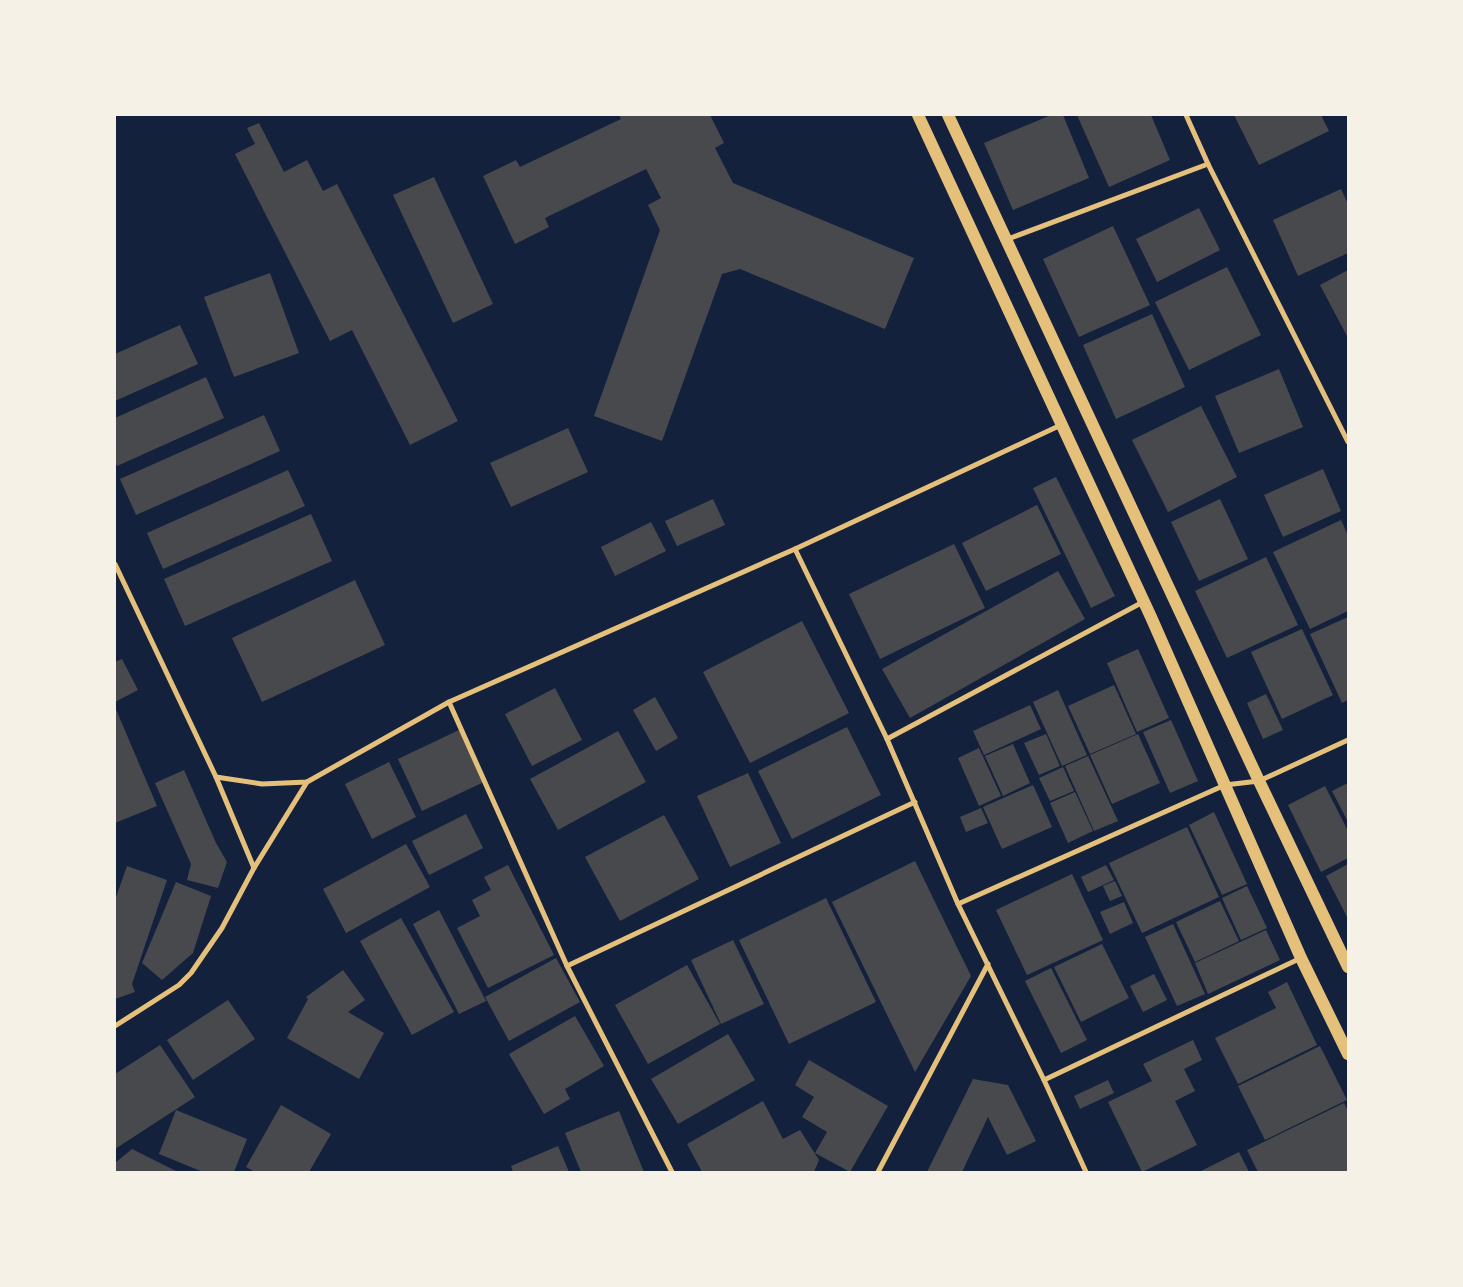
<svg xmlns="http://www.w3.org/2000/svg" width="1463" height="1287" font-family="Bitter,serif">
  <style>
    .building { fill: #48494c }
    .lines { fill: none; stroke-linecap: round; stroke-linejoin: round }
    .minor { stroke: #e5c07b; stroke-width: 5 }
    .primary { stroke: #e5c07b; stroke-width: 12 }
  </style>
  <rect width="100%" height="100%" fill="#14213d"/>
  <g class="building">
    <polygon points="619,115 710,115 724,143 715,148 733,183 914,258 885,329 740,269 722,274 662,441 594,416 660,230 648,205 661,198 646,169 545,218 549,227 515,244 483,176 516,160 520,167 621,119"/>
    <polygon points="1051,115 1063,115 1089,178 1013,210 984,143"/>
    <polygon points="1077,115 1151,115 1170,160 1109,187"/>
    <polygon points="1234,115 1321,115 1329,131 1259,165"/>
    <polygon points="259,123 284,172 307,160 323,191 337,184 458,421 410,445 352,330 330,341 235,154 255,144 247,128"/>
    <polygon points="434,177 493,304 453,323 393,195"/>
    <polygon points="1341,189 1348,204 1348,253 1298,276 1273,220"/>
    <polygon points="1199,208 1220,250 1157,282 1136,239"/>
    <polygon points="1113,226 1150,305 1079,337 1043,259"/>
    <polygon points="1227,267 1261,335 1189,370 1155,302"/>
    <polygon points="1348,270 1348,338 1320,285"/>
    <polygon points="270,273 299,353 234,377 204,297"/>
    <polygon points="1152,314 1185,387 1116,419 1083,345"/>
    <polygon points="180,325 198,364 115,401 115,354"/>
    <polygon points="1279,369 1303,427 1239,453 1215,396"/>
    <polygon points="206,377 224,418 117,466 115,461 115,418"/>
    <polygon points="1201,406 1237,477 1168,512 1132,440"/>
    <polygon points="264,415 280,451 136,515 120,479"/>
    <polygon points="568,428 588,472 511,507 490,463"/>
    <polygon points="1323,469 1341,511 1283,537 1264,495"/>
    <polygon points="288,470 305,506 163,569 147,533"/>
    <polygon points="1056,477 1115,596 1091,608 1033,488"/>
    <polygon points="713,499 725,525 677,546 665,521"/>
    <polygon points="1220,499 1248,559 1199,581 1171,522"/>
    <polygon points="1037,505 1061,554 986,591 962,543"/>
    <polygon points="311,514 332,561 185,626 164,579"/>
    <polygon points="1341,520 1348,535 1348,611 1310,629 1273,552"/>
    <polygon points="651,522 666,551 615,576 601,547"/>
    <polygon points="954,544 985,608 880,659 849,594"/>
    <polygon points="1266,557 1298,625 1227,658 1195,591"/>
    <polygon points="1058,571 1085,619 910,718 882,669"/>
    <polygon points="355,580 385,645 262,702 232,638"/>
    <polygon points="1348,617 1348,700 1342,703 1310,634"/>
    <polygon points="802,621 849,713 750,763 703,672"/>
    <polygon points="1302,629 1333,695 1282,719 1251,652"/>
    <polygon points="1138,649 1169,718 1137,732 1107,663"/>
    <polygon points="122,659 138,690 115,702 115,662"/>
    <polygon points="1114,685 1136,734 1090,754 1068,706"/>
    <polygon points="555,688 582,740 532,766 505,714"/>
    <polygon points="1058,690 1087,755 1062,766 1033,702"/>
    <polygon points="1266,694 1283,730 1263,739 1247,703"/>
    <polygon points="655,697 678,738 656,751 633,710"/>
    <polygon points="1030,705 1041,729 984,755 973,731"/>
    <polygon points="115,707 157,806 115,823"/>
    <polygon points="1171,720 1198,781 1170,793 1143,732"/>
    <polygon points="847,727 881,795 792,839 758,771"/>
    <polygon points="459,730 484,782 422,811 398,759"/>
    <polygon points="618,731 646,782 558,830 530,779"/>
    <polygon points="1046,734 1060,766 1039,775 1024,743"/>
    <polygon points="1138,734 1160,783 1112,804 1090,755"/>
    <polygon points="1013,744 1030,783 1003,796 985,756"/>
    <polygon points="979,748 1001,796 979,806 958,758"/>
    <polygon points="1088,756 1118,821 1094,831 1065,766"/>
    <polygon points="389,762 416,817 372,839 345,784"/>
    <polygon points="1063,767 1074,791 1050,801 1039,778"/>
    <polygon points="184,770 216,843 227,862 218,888 187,880 191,864 155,783"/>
    <polygon points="748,773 781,843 730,867 697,796"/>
    <polygon points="1348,783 1348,822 1332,791"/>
    <polygon points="1033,785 1052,827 1002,849 983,807"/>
    <polygon points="1325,786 1348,831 1348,858 1321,872 1288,805"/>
    <polygon points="1075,792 1093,831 1068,843 1050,803"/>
    <polygon points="981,808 988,823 966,832 960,817"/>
    <polygon points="1214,812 1247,884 1222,895 1189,825"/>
    <polygon points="466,814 483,848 429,875 412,841"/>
    <polygon points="664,815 699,879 620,921 585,857"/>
    <polygon points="1187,827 1219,897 1142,933 1109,863"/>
    <polygon points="406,844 430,887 346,933 323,889"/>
    <polygon points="915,861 971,976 915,1072 832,902"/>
    <polygon points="1348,864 1348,919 1326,876"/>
    <polygon points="508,865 554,955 488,988 457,928 480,916 472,900 491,890 484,877"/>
    <polygon points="1106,865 1114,880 1088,892 1081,877"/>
    <polygon points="127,866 167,880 132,984 135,992 115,999 115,900"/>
    <polygon points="1072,874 1103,940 1027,975 996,910"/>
    <polygon points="1115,881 1122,896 1110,901 1103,886"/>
    <polygon points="176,882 211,896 193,953 162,980 142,963"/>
    <polygon points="1247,886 1267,928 1241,940 1222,898"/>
    <polygon points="826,898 876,1002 789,1044 739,940"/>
    <polygon points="1220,901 1239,941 1195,962 1176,922"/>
    <polygon points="1124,902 1133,923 1110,934 1100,912"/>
    <polygon points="439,910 486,1001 459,1014 413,924"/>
    <polygon points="401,918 454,1012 412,1035 360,941"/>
    <polygon points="1173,924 1205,994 1177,1006 1145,937"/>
    <polygon points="1266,930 1280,960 1208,994 1195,963"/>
    <polygon points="733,940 764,1004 721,1024 691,960"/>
    <polygon points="1102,944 1129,998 1081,1022 1054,967"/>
    <polygon points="556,958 580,1002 509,1041 485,997"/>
    <polygon points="687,965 720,1024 648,1064 615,1005"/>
    <polygon points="1051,968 1087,1040 1061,1053 1025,981"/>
    <polygon points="343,970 365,1000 348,1012 384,1033 359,1079 287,1038 308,999 306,997"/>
    <polygon points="1154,974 1167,1000 1143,1012 1130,986"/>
    <polygon points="1287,982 1317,1045 1238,1084 1215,1038 1276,1008 1268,992"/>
    <polygon points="228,1000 255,1039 193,1080 167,1040"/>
    <polygon points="575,1016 604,1066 565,1089 570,1099 544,1114 509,1054"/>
    <polygon points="728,1034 755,1080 678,1124 651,1079"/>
    <polygon points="1193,1040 1202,1060 1184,1069 1195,1091 1175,1101 1197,1145 1142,1172 1108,1102 1152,1081 1143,1064"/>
    <polygon points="160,1045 195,1097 115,1149 115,1074"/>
    <polygon points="1320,1046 1347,1100 1265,1140 1238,1086"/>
    <polygon points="809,1060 888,1106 850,1172 815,1153 827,1132 802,1117 814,1097 795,1085"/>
    <polygon points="973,1079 1008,1085 1036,1141 1007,1155 988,1117 962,1172 927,1172"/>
    <polygon points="1108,1080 1114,1093 1080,1109 1074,1096"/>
    <polygon points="763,1101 783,1139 800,1130 819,1160 814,1172 702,1172 687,1144"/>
    <polygon points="1344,1103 1348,1111 1348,1172 1258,1172 1247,1150"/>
    <polygon points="281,1105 331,1134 309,1172 255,1172 246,1167"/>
    <polygon points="176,1110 247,1139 234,1172 203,1172 159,1154"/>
    <polygon points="619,1111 644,1172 581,1172 565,1133"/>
    <polygon points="558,1146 569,1172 513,1172 511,1166"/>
    <polygon points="132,1149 178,1172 115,1172 115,1163"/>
    <polygon points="1239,1152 1249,1172 1199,1172"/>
  </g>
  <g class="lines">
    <g class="minor">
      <polyline points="1186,115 1208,164 1348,442"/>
      <polyline points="1008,239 1208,164"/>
      <polyline points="795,549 887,739 958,904 1044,1080 1086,1172"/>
      <polyline points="115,564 216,777 254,868"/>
      <polyline points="449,702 567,966 672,1172"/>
      <polyline points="887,739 1143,602"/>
      <polyline points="216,777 262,784 307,782 449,702 795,549 1061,425"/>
      <polyline points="958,904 1225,785 1259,781 1348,740"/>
      <polyline points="567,966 915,802"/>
      <polyline points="115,1026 179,985 191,973 222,928 254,868 307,782"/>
      <polyline points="1044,1080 1301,958"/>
      <polyline points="878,1172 988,964"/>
    </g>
    <g class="primary">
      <polyline points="918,115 1151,617 1301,958 1348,1054"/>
      <polyline points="948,115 1259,781 1348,967"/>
    </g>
  </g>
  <rect width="1463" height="1287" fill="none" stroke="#f6f1e7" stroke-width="232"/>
</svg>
